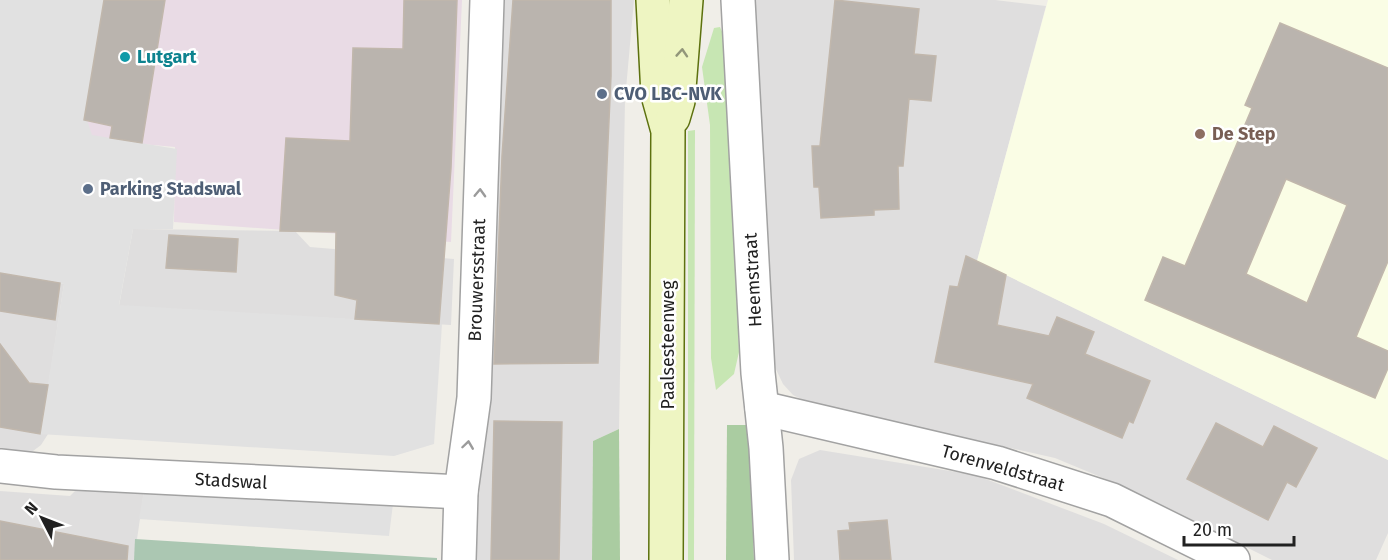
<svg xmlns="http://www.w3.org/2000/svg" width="1388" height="560" font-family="'Fira Sans',sans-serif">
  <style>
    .residential { fill: #dfdede }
    .industrial { fill: #e9dbe5 }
    .education { fill: #fafde5 }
    .grass { fill: #c7e6b3 }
    .forest { fill: #aacca1 }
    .cemetery { fill: #abc7b2 }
    .parking { fill: #e1e1e1 }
    .building { fill: #bab4ae; stroke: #c1b7ac; stroke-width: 1.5; fill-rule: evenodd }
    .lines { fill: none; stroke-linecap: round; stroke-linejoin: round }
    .street-casing { stroke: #a2a2a2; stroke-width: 36 }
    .secondary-casing { stroke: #5d710f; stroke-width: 36 }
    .street { stroke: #fff; stroke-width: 33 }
    .secondary { stroke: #eef5c2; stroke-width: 33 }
    .oneway { stroke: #92967a }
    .oneway2 { stroke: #9b9b9b }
    .culture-dot { fill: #0f9aa8; stroke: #fff; stroke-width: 2 }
    .service-dot { fill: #5c6f8a; stroke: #fff; stroke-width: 2 }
    .education-dot { fill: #8d6e63; stroke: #fff; stroke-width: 2 }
    .labels { text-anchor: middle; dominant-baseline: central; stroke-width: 5; stroke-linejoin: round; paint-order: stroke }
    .culture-label { font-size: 18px; font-weight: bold; fill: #0d838f; stroke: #fff; text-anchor: start }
    .service-label { font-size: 18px; font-weight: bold; fill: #4e5e75; stroke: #fff; text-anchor: start }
    .education-label { font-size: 18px; font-weight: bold; fill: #785e54; stroke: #fff; text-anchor: start }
    .street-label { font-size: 18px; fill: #212121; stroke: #fff }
  </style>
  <rect width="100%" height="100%" fill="#f0eee8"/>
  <g class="residential">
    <polygon points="503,0 634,0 625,100 619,429 593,441 592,560 475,560"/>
    <polygon points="751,0 995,0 1046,6 977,261 1388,460 1388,533 1376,560 1272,560 1132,490 1055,458 807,402 793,395 783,384 773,363"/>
    <polygon points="133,229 295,231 310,247 454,259 451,325 119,306"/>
    <polygon points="0,273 64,284 41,433 48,434 41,445 29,454 0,452"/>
    <polygon points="820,450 975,475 1104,524 1178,560 794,560 791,480 799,459"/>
    <polygon points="80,486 144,491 134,560 0,560 0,491 70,496"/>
  </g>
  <polygon class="industrial" points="101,0 462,0 451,242 174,222 175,147 76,138"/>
  <polygon class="education" points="1048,0 1388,0 1388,460 977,261"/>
  <g class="grass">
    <polygon points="720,27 726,41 739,352 734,374 716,390 711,358 710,125 702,67 714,28"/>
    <polygon points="695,130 694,560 688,560 688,131"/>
  </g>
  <g class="forest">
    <polygon points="727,425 749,425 754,560 726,560"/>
    <polygon points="619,429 620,560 592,560 593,441"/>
  </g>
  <polygon class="cemetery" points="135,539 437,558 437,560 134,560"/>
  <g class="parking">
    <polygon points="0,0 104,0 85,114 92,135 177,149 173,229 133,229 119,305 442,324 434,444 394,456 40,434 64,284 0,273"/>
    <polygon points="144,491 393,504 389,536 139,519"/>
  </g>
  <g class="building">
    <polygon points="104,0 165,0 142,143 110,138 112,126 84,120"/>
    <polygon points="404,0 457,0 451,168 439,324 355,319 357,300 335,295 336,232 280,231 286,138 350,141 353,48 403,49"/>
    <polygon points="513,0 611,0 611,76 598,363 494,364 502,156"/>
    <polygon points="835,0 919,9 914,54 936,56 931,101 909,99 903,166 898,166 899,209 874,210 874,215 821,218 819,187 814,187 812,146 820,146"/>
    <path d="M 1280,23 L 1388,68 L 1388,261 L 1356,337 L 1388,351 L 1388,368 L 1375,398 L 1145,300 L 1163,257 L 1185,266 L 1252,108 L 1245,105 ZM 1286,179 L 1347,205 L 1307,303 L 1246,274 Z"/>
    <polygon points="169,235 238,239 236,272 166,268"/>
    <polygon points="966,256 1006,275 997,325 1049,336 1057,317 1094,332 1085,354 1150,381 1133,423 1129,421 1122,438 1027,398 1033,384 935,362 950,286 958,287"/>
    <polygon points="0,273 60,283 55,320 0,311"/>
    <polygon points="0,344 29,383 48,385 40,434 0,427"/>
    <polygon points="494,421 562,422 559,560 491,560"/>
    <polygon points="1216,423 1263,447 1274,426 1317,448 1296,487 1287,482 1268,520 1187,479"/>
    <polygon points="887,520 891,560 840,560 838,531 850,530 849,523"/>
    <polygon points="0,521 128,546 127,560 0,560"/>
  </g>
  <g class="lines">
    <defs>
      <g id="street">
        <polyline points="738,0 758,373 766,448 772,560"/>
        <polyline points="762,408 997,463 1112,500 1233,560"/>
        <polyline points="0,466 56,472 461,492"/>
        <polyline points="459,560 461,492 474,398 487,0"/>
      </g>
      <g id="secondary">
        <polyline points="653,0 658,95 668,131 666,560"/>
        <polyline points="673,118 678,101 686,0"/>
      </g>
    </defs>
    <use href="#street" class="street-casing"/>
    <use href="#secondary" class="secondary-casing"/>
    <use href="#street" class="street"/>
    <use href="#secondary" class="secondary"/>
  </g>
  <defs><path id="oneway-chevron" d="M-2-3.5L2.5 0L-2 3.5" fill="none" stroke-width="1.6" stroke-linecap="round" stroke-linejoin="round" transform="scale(1.5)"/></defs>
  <use class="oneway" href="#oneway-chevron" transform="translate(682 53) rotate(-86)"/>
  <g class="oneway2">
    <use href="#oneway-chevron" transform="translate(480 193) rotate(-88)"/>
    <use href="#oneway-chevron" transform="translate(468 445) rotate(-82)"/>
  </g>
  <circle class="culture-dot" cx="125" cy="57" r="6"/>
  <g class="service-dot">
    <circle cx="602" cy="94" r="6"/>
    <circle cx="88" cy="189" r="6"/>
  </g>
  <circle class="education-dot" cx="1200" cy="134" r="6"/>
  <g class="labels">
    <g class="culture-label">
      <text x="137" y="57">Lutgart</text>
    </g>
    <g class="service-label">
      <text x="614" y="94">CVO LBC-NVK</text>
      <text x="100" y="189">Parking Stadswal</text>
    </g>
    <g class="education-label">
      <text x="1212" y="134">De Step</text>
    </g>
    <g class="street-label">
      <text transform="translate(477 280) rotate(-88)">Brouwersstraat</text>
      <text transform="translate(753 280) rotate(-93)">Heemstraat</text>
      <text transform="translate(668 345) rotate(-90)">Paalsesteenweg</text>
      <text transform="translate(1003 468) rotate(16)">Torenveldstraat</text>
      <text transform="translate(231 481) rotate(3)">Stadswal</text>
    </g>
  </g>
  <g transform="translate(42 518) rotate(312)" stroke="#ffffff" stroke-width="4.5" paint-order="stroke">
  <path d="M0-4.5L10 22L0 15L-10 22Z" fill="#212121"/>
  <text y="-9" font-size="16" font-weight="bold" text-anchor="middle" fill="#212121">N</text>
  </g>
  <path d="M1184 536v9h110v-9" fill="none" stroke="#212121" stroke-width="3"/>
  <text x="1193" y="536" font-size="18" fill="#212121" stroke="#ffffff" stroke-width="4.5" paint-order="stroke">20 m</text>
</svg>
